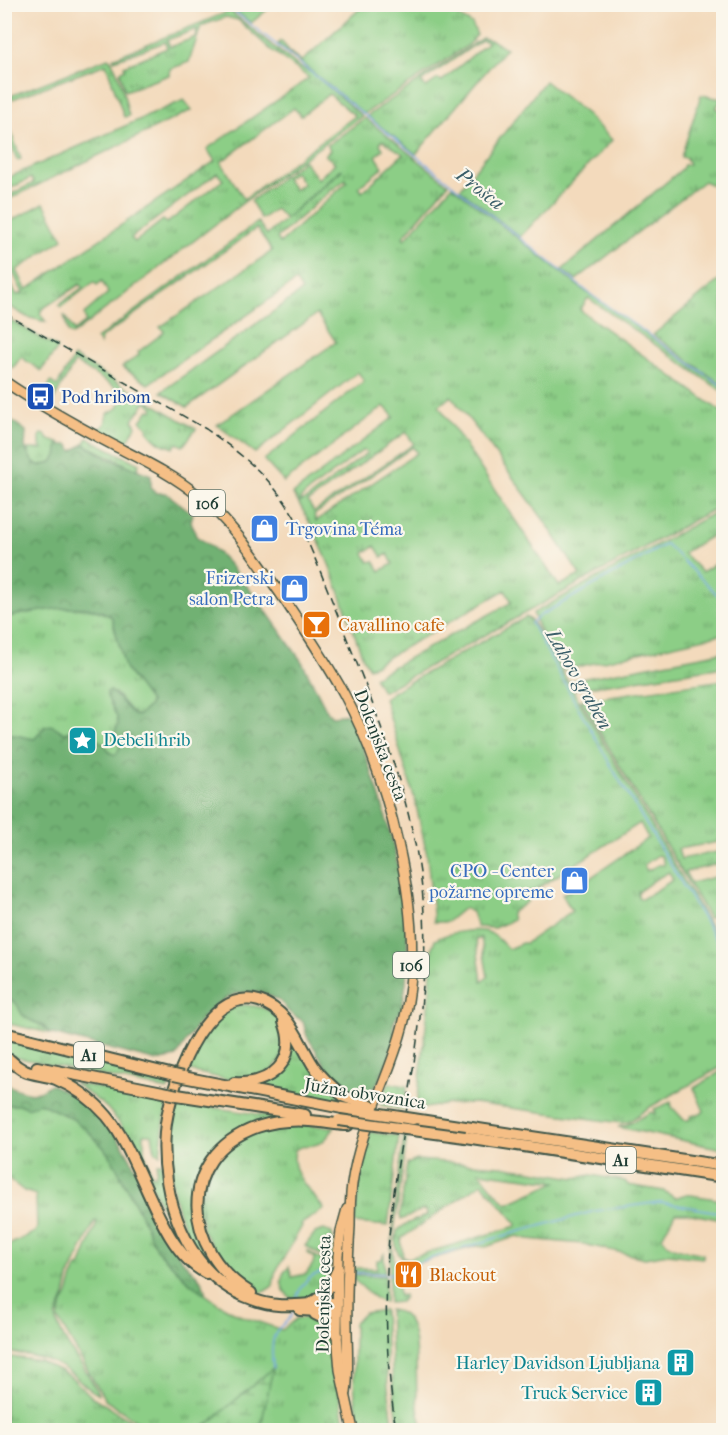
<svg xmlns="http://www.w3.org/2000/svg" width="728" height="1435" font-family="'IM FELL French Canon',serif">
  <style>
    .grass { fill: url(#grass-tufts); stroke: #56865d; stroke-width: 1.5; fill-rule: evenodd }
    .forest { fill: url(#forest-crowns); stroke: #487754; stroke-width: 1.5 }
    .wetland { fill: url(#wetland-marsh); stroke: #56865d; stroke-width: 1.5 }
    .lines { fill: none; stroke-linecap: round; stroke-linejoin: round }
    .stream { stroke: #78ace5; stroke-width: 1.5 }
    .primary-casing { stroke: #3f5548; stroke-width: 12 }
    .motorway-casing { stroke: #3f5548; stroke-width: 14 }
    .primary { stroke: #f5bf86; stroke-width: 9 }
    .motorway { stroke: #f5bf86; stroke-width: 10 }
    .rail { stroke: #1f3d34; stroke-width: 1.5; stroke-dasharray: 9 4.5; stroke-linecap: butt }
    .motorway-bridge-casing { stroke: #3f5548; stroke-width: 14; stroke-linecap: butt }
    .motorway-bridge { stroke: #f5bf86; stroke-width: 10 }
    .labels { text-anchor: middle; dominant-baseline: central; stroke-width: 4.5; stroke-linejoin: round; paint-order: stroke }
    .shield { fill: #fbf7ec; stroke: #61756b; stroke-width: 1.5 }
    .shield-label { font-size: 16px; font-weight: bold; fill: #1f3d34 }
    .transit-label { font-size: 18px; fill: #164399; stroke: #fbf7ec; text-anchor: start }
    .shop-label { font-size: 18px; fill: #366cbe; stroke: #fbf7ec; text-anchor: end }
    .food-label { font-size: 18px; fill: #c56008; stroke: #fbf7ec; text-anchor: start }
    .culture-label { font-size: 18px; fill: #0d838f; stroke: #fbf7ec; text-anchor: end }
    .street-label { font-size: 18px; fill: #1f3d34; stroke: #fbf7ec }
    .water-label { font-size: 20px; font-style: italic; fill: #3a5e69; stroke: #fbf7ec }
  </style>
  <defs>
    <pattern id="grass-tufts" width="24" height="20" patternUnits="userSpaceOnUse" patternTransform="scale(1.5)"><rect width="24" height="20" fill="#8cce86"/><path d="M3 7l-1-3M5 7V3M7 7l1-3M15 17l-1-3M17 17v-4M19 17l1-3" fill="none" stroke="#72a86e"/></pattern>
    <pattern id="forest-crowns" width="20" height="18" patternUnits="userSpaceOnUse" patternTransform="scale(1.5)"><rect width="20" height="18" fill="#71b173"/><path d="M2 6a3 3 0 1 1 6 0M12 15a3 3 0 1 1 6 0" fill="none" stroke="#5c915f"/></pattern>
    <pattern id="wetland-marsh" width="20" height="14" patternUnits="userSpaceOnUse" patternTransform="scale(1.5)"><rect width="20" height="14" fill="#8cce86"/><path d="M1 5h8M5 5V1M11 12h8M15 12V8" fill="none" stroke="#72a86e"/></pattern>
  </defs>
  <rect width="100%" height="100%" fill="#fbf7ec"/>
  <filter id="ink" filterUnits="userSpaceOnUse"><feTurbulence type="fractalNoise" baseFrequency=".0167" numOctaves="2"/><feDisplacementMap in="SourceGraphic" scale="12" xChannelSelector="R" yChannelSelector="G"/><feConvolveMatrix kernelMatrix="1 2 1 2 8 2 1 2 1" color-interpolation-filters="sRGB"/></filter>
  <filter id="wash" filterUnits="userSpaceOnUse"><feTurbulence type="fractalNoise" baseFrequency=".008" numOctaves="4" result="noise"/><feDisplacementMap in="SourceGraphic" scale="24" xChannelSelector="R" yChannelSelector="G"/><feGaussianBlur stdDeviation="1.35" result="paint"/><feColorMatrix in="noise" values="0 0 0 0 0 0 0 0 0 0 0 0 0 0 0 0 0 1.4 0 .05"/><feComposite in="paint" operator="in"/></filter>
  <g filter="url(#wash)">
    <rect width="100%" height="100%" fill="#f3dabc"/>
    <g class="grass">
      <polygon points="365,4 440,5 472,24 477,35 468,45 364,114 278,44 281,41 292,54 302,61"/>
      <polygon points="227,5 273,5 251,23"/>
      <path d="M 230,11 L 298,66 L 312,73 L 362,116 L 248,199 L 72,335 L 68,332 L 64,315 L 74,331 L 86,322 L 84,314 L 108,293 L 102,281 L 97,285 L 94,282 L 61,307 L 59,305 L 83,287 L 80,284 L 42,309 L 40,314 L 46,322 L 27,317 L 5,304 L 5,224 L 44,203 L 63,239 L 17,270 L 26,289 L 29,288 L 215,161 L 207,149 L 309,78 L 270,49 L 238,20 L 226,17 L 201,26 L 189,62 L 170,69 L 169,75 L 125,91 L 120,72 L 125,69 L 124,66 L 167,48 L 165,42 L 114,60 L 113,58 ZM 197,29 L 196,37 L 170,47 L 167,40 ZM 329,94 L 355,116 L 244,199 L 221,162 L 294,108 L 301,116 ZM 217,173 L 223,180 L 167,223 L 163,220 L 135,242 L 131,238 ZM 12,271 L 23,293 L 17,295 L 6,276 Z"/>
      <path d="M 482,38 L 491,40 L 506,48 L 416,154 L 367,116 ZM 482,40 L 488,42 L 442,81 L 438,79 L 426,87 L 421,82 Z"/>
      <path d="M 108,58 C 119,65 125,102 129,116 L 124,117 L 106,64 L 5,102 L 5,98 Z"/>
      <polygon points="545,81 585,113 612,140 520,237 460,189"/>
      <polygon points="701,95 722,99 716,108 723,112 723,190 704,181 576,280 562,270 682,169 684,165 689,164 686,158 681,157"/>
      <polygon points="184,100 192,110 5,201 5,197 34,183 31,178 5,191 5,179"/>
      <polygon points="5,116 21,159 17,160 5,128"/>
      <path d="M 365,118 L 448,184 L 403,237 L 405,239 L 452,186 L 582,289 L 724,388 L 723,392 L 588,298 L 580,310 L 723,413 L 723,504 L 384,691 L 382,691 L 374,677 L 512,602 L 505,590 L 369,668 L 363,658 C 343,603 326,544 293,494 L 394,417 L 384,406 L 284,482 L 264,460 L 364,381 L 358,372 L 255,453 L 217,425 L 336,342 L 317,314 L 187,407 L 161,392 L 302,291 L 296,281 L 148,384 L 122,367 L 139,355 L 138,352 L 163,333 L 164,331 L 160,327 L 272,251 L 257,228 L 101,338 L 100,344 L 96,339 L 258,222 L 267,235 L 342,170 L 341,169 L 285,219 L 276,209 L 261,219 L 251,201 L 304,161 L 318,179 L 335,163 L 325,155 L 330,150 L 328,145 ZM 382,140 L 403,154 L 362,192 L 359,187 L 383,167 L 376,156 L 383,149 L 380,144 ZM 295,172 L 303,184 L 294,190 L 286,178 ZM 346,179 L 347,182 L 280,243 L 277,238 L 322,198 ZM 451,396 L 489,445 L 546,523 L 580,575 L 559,586 L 439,406 ZM 406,432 L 414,444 L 314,512 L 308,502 ZM 413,447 L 417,453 L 316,521 L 314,515 ZM 362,451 L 366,451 L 367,453 L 307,499 L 300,502 L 300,499 L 308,492 ZM 375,546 L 382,557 L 388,554 L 393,564 L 380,571 L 374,561 L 369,562 L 364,553 Z"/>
      <polygon points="723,277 723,385 653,335"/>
      <polygon points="12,321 58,348 41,371 21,357 13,368 5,362 5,331"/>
      <path d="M 74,357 L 196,429 L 183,446 L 177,443 L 173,448 C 171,446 168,446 165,445 C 158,443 151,435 147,430 L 148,428 L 141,421 L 149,410 L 152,411 L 154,408 L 146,402 L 133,420 L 136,426 L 125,446 L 99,431 L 105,424 L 107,414 L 118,408 L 124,393 L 75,362 L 53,401 L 43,396 L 51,382 L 57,386 Z"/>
      <path d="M 42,434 L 46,435 L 47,439 L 61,444 L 58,446 C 58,449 58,453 57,457 C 55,460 52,461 49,463 C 36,468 30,462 28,449 L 43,449 L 40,446 L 40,435 Z"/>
      <polygon points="88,438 139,464 137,470 84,444"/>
      <polygon points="723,508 723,529 683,553 702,572 723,559 723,634 564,670 538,627 533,613"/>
      <path d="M 56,607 L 93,609 L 112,617 C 116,634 123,664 132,678 C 138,687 152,695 149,706 L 138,716 L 134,715 L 115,693 L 107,696 L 117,717 L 118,725 L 114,735 L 120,747 L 116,755 L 110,753 C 103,740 88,735 75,728 L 66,733 L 60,732 L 53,726 L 44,727 L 38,737 L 34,739 L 5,733 L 4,617 Z"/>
      <path d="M 526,617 L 531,620 L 550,651 L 723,948 L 723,1066 L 650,1107 L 628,1122 L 621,1123 L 474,1103 L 447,1104 L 420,1109 L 417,1105 L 430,991 L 432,948 L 435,940 C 445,933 479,927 490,933 C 497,936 503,944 508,949 L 522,943 L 526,943 L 572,911 L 562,894 L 590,878 L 648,838 L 640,823 L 533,891 L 527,902 L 511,913 L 513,920 L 494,928 L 477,927 L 472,912 L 464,908 L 447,922 L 434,922 L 427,855 L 415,800 L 384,698 L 402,686 ZM 658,855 L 662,857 L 664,865 L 658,865 L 647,871 L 644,865 ZM 669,872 L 673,880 L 642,899 L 638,897 L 638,892 L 656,879 ZM 481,938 L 488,977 L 482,981 L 476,940 Z"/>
      <polygon points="723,652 723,667 575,689 570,681"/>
      <polygon points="723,680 723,841 678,849 681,859 723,851 723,863 685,872 691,883 723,875 723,913 709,918 581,700"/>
      <path d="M 4,998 C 11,1000 18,1002 21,1009 C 23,1014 20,1013 25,1017 C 33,1024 43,1022 49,1033 L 5,1023 Z"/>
      <path d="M 239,1005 C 261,1005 280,1009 283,1035 C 284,1039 286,1046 285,1049 C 283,1056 276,1064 273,1070 L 242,1081 L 225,1079 L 185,1070 L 203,1035 L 222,1014 Z"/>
      <polygon points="291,1033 344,1100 342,1103 258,1086 277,1073"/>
      <polygon points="4,1037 171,1079 168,1090 5,1055"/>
      <polygon points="723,1070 723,1149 618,1127 627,1125 651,1112 654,1114 656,1112 654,1109 671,1102 672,1107 684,1120 689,1120 691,1116 701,1114 704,1111 694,1088"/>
      <path d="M 74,1083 L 167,1101 L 160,1154 L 155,1152 L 152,1134 L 144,1134 L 144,1152 L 152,1175 L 156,1174 L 157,1163 L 162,1163 L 166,1198 L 176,1235 C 151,1194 141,1144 107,1108 C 97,1099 84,1091 74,1083 Z"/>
      <polygon points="389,1083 407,1086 404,1110 380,1105"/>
      <path d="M 174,1102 L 279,1117 L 209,1161 L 197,1233 L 207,1255 L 228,1282 C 216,1272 202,1259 193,1245 C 175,1216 167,1168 169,1134 C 169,1123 172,1112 174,1102 Z"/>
      <path d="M 40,1103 L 73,1119 L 90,1133 L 104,1148 L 113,1161 L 141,1215 L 156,1249 L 190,1283 L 219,1304 L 241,1316 L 282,1330 L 297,1318 L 316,1318 L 327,1323 L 333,1338 L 337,1382 L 345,1430 L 260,1430 L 272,1369 L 201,1430 L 151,1430 L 105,1400 L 58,1319 L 60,1310 L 68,1294 L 75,1270 L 77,1267 L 80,1267 L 97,1223 L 95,1221 L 70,1274 L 65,1296 L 56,1317 C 61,1345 88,1367 98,1394 C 87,1390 79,1378 68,1371 C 49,1358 27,1354 5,1352 L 5,1247 L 35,1232 L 37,1228 L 36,1195 L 24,1191 L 5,1176 L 4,1105 Z"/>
      <path d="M 283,1124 L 335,1127 C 331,1132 326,1140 320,1143 C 312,1147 304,1144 295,1150 C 289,1174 311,1191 324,1209 L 301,1224 L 302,1226 L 275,1273 L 273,1286 L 262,1293 L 258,1292 L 230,1275 L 202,1229 L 201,1201 L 209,1172 L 225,1149 L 246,1135 Z"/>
      <polygon points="370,1132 399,1136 388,1226 354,1223 362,1166"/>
      <polygon points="404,1136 407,1137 392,1246 395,1267 398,1267 399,1269 394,1273 389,1273 396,1196"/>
      <path d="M 417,1160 L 501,1166 L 575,1178 L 591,1175 L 625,1181 L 628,1185 L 664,1191 L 675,1198 L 683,1195 L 691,1195 L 716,1199 L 723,1202 L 723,1220 L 686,1213 L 675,1213 L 662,1237 C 670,1251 689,1250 703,1254 L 703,1258 L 668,1254 L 645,1258 L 583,1244 L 528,1239 L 517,1236 L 486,1247 L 476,1246 L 407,1266 L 406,1260 C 394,1254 395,1243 397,1231 L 406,1224 L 428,1215 L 425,1209 L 401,1220 L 400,1215 L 407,1164 ZM 479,1172 L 556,1182 L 507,1204 L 499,1196 ZM 482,1183 L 517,1224 L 516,1226 L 409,1258 L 403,1257 L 401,1243 L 402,1238 Z"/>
      <polygon points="324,1230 332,1233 333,1239 332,1262 305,1246 315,1233"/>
      <path d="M 307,1251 L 330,1265 C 329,1280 323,1287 314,1298 C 310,1299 304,1301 299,1301 C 287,1300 278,1285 283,1274 C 284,1271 287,1270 289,1267 L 292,1277 L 306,1274 L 313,1264 L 314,1258 L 307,1253 Z"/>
      <polygon points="384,1254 385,1272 354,1272 354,1268 377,1268 377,1260 381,1260"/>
      <polygon points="400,1271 400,1273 396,1276 399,1296 404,1295 404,1297 400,1302 389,1303 389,1276"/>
      <path d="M 354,1275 L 385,1276 L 385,1303 C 373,1300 365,1288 355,1281 Z"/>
      <path d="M 384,1310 L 388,1387 L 394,1430 L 363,1430 C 350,1397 355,1359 354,1323 L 364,1313 Z"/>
      <path d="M 389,1310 C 434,1311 404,1405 426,1430 L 399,1430 L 393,1385 Z"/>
      <polygon points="5,1356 40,1361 61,1371 71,1377 91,1396 145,1430 26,1430 21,1426 18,1429 20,1430 5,1430"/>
    </g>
    <g class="forest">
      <path d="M 5,420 L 11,420 L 26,431 L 25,447 C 29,453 29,459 35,464 C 41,468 54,463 57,456 C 58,453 58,449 58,446 L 68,444 L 73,451 L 84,444 L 108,458 L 151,475 L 151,489 L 157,493 L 166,493 L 193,514 L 191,521 L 196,536 L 211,546 L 227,562 L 259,601 L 302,662 L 327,711 L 332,716 L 349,714 C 384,797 422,916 402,1007 C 401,1013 396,1016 394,1022 C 392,1027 395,1031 395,1035 C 394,1047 380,1081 373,1090 C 370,1093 366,1096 362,1099 L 346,1092 L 340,1082 L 333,1078 L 307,1036 L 303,1021 C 299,1018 294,1016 291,1014 C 286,1010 284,1003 278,1000 C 228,972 199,1021 176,1057 L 157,1061 L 49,1033 C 42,1020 34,1025 25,1017 C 15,1009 24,1004 5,998 L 4,733 L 34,739 C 40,735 44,722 53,726 C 59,728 60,732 66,733 L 75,728 L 79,728 L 106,746 L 110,753 L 116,755 L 120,747 L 114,735 L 118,725 L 117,717 L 107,696 L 107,692 L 110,690 L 134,715 L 138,716 L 149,706 L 150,702 L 125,668 L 112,617 C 87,598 34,613 5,617 Z"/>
      <path d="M 4,1084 C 23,1091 32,1099 49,1085 L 52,1085 C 72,1093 87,1102 102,1118 C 135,1153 155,1215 180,1257 C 187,1268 207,1280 205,1294 L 190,1283 L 156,1249 L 141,1215 L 113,1161 L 104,1148 L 90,1133 L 73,1119 L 40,1103 L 27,1108 L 21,1105 L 5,1105 Z"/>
    </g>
    <polygon class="wetland" points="273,1368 260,1430 201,1430"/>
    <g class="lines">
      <g class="stream">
        <polyline points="225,4 593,296 724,387"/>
        <polyline points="724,601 666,544 541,615 531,623 614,771 724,953"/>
        <polyline points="353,1273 390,1274 404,1267 499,1237 595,1211 660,1202 724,1213"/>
        <path d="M 296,1300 C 301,1282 313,1270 333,1272"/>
        <path d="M 273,1368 C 272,1356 270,1339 278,1329 C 285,1322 291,1320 293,1311"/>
      </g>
    </g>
  </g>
  <g filter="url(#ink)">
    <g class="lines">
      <defs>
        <g id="primary">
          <path d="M 4,381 C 39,405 75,425 113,445 C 142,460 174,475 200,497 C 233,524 256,559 280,593 C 302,626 325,659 344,694 C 388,775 423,910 408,1001 C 398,1065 361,1120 352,1184 C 350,1198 350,1212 350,1226 C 348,1260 346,1293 347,1327 C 347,1350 349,1371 346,1393"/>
          <polyline points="347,1209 341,1231 338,1255 337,1335 340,1370 353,1430"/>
        </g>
        <g id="motorway">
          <polyline points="4,1033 174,1075"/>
          <path d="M 10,1060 C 14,1064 19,1068 25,1071 C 34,1075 46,1075 56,1079 C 75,1087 93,1100 107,1116 C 143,1159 158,1249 206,1273"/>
          <polyline points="37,1067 168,1093"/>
          <polyline points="183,1077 342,1108"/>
          <path d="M 234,1083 C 271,1085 299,1061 284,1022"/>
          <polyline points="177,1095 305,1115"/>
          <polyline points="413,1119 724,1166"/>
          <polyline points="465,1137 724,1177"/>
          <path d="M 251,1293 C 183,1252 174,1157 257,1127 C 277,1120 299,1119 321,1122 C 330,1123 339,1125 348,1125"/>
          <path d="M 312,1302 C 327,1295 331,1284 338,1269"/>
          <path d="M 337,1303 C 305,1302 283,1311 252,1299 C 186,1276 160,1196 165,1132 C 168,1092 203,985 259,1001 C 289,1010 298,1041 313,1065 C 322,1078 333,1088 345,1097"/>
          <polyline points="300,1310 337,1312"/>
          <polyline points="315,1314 329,1321 337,1335"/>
        </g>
      </defs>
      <use href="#primary" class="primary-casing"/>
      <use href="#motorway" class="motorway-casing"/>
      <use href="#primary" class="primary"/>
      <use href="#motorway" class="motorway"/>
      <path class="rail" d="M 4,313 L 206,429 C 253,462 280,486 306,538 C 324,578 339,620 356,661 C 388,743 419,824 424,913 C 429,1007 406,1100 394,1192 C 383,1271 384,1352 396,1430"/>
      <defs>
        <g id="motorway-bridge">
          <polyline points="174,1075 183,1077"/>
          <polyline points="168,1093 177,1095"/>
          <polyline points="345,1097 373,1107"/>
          <polyline points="342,1108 413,1119"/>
          <polyline points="339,1120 465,1137"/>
        </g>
      </defs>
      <use href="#motorway-bridge" class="motorway-bridge-casing"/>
      <use href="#motorway-bridge" class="motorway-bridge"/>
    </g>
  </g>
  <defs>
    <symbol id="bus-square" viewBox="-11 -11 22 22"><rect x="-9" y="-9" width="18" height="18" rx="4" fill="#1a4fb4" stroke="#fbf7ec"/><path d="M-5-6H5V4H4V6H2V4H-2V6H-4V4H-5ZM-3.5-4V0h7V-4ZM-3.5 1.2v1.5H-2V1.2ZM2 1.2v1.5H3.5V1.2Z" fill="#fff"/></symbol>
    <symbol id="shop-square" viewBox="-11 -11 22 22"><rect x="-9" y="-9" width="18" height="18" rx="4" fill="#3f7fe0" stroke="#fbf7ec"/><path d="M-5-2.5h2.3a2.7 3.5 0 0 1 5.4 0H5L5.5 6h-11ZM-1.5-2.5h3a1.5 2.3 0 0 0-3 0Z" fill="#fff"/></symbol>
    <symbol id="bar-square" viewBox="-11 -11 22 22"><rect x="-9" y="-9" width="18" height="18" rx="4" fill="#e8710a" stroke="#fbf7ec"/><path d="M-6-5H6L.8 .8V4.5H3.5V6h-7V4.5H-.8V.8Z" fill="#fff"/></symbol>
    <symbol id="sight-square" viewBox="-11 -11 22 22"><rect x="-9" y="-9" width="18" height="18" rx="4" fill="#0f9aa8" stroke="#fbf7ec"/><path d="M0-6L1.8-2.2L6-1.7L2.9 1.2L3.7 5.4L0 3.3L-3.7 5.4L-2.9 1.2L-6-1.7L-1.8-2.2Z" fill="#fff"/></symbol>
    <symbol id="restaurant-square" viewBox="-11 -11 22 22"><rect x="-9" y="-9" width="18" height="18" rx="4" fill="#e8710a" stroke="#fbf7ec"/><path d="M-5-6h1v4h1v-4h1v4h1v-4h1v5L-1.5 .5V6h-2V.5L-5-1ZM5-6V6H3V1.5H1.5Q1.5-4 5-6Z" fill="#fff"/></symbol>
    <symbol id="building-square" viewBox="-11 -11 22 22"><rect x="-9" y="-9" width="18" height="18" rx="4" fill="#0f9aa8" stroke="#fbf7ec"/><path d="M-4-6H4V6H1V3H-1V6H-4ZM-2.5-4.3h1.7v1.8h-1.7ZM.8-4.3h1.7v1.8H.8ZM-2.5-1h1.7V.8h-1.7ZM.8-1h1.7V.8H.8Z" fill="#fff"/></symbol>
  </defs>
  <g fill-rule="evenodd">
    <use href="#bus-square" x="24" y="380" width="33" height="33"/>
    <use href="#shop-square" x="248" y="512" width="33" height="33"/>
    <use href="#shop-square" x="278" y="572" width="33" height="33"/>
    <use href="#bar-square" x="300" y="608" width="33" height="33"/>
    <use href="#sight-square" x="66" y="724" width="33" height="33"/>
    <use href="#shop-square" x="558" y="864" width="33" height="33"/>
    <use href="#restaurant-square" x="392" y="1258" width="33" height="33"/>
    <use href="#building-square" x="664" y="1346" width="33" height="33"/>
    <use href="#building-square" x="632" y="1376" width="33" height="33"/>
  </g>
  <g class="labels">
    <g class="shield">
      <rect x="189" y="490" width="36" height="26" rx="4.5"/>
      <rect x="393" y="952" width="36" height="26" rx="4.5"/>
      <rect x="74" y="1042" width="30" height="26" rx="4.5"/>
      <rect x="606" y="1147" width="30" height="26" rx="4.5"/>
    </g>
    <g class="shield-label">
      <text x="207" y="503">106</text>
      <text x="411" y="965">106</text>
      <text x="89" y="1055">A1</text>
      <text x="621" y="1160">A1</text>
    </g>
    <g class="transit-label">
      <text x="61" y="397">Pod hribom</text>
    </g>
    <g class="shop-label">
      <text x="286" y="529" text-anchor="start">Trgovina Téma</text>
      <text x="274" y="578">Frizerski<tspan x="274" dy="21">salon Petra</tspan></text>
      <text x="554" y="871">CPO - Center<tspan x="554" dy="21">požarne opreme</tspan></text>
    </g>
    <g class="food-label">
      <text x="338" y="625">Cavallino cafe</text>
      <text x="429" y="1275">Blackout</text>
    </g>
    <g class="culture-label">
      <text x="103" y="740" text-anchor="start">Debeli hrib</text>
      <text x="660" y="1363">Harley Davidson Ljubljana</text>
      <text x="628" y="1393">Truck Service</text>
    </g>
    <g class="street-label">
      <text transform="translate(380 745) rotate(69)">Dolenjska cesta</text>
      <text transform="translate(365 1094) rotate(9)">Južna obvoznica</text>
      <text transform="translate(324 1294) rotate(-89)">Dolenjska cesta</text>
    </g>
    <g class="water-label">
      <text transform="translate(480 189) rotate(38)">Prošca</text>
      <text transform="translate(579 679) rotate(60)">Lahov graben</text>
    </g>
  </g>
  <rect width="728" height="1435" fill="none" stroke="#fbf7ec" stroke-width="24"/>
</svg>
